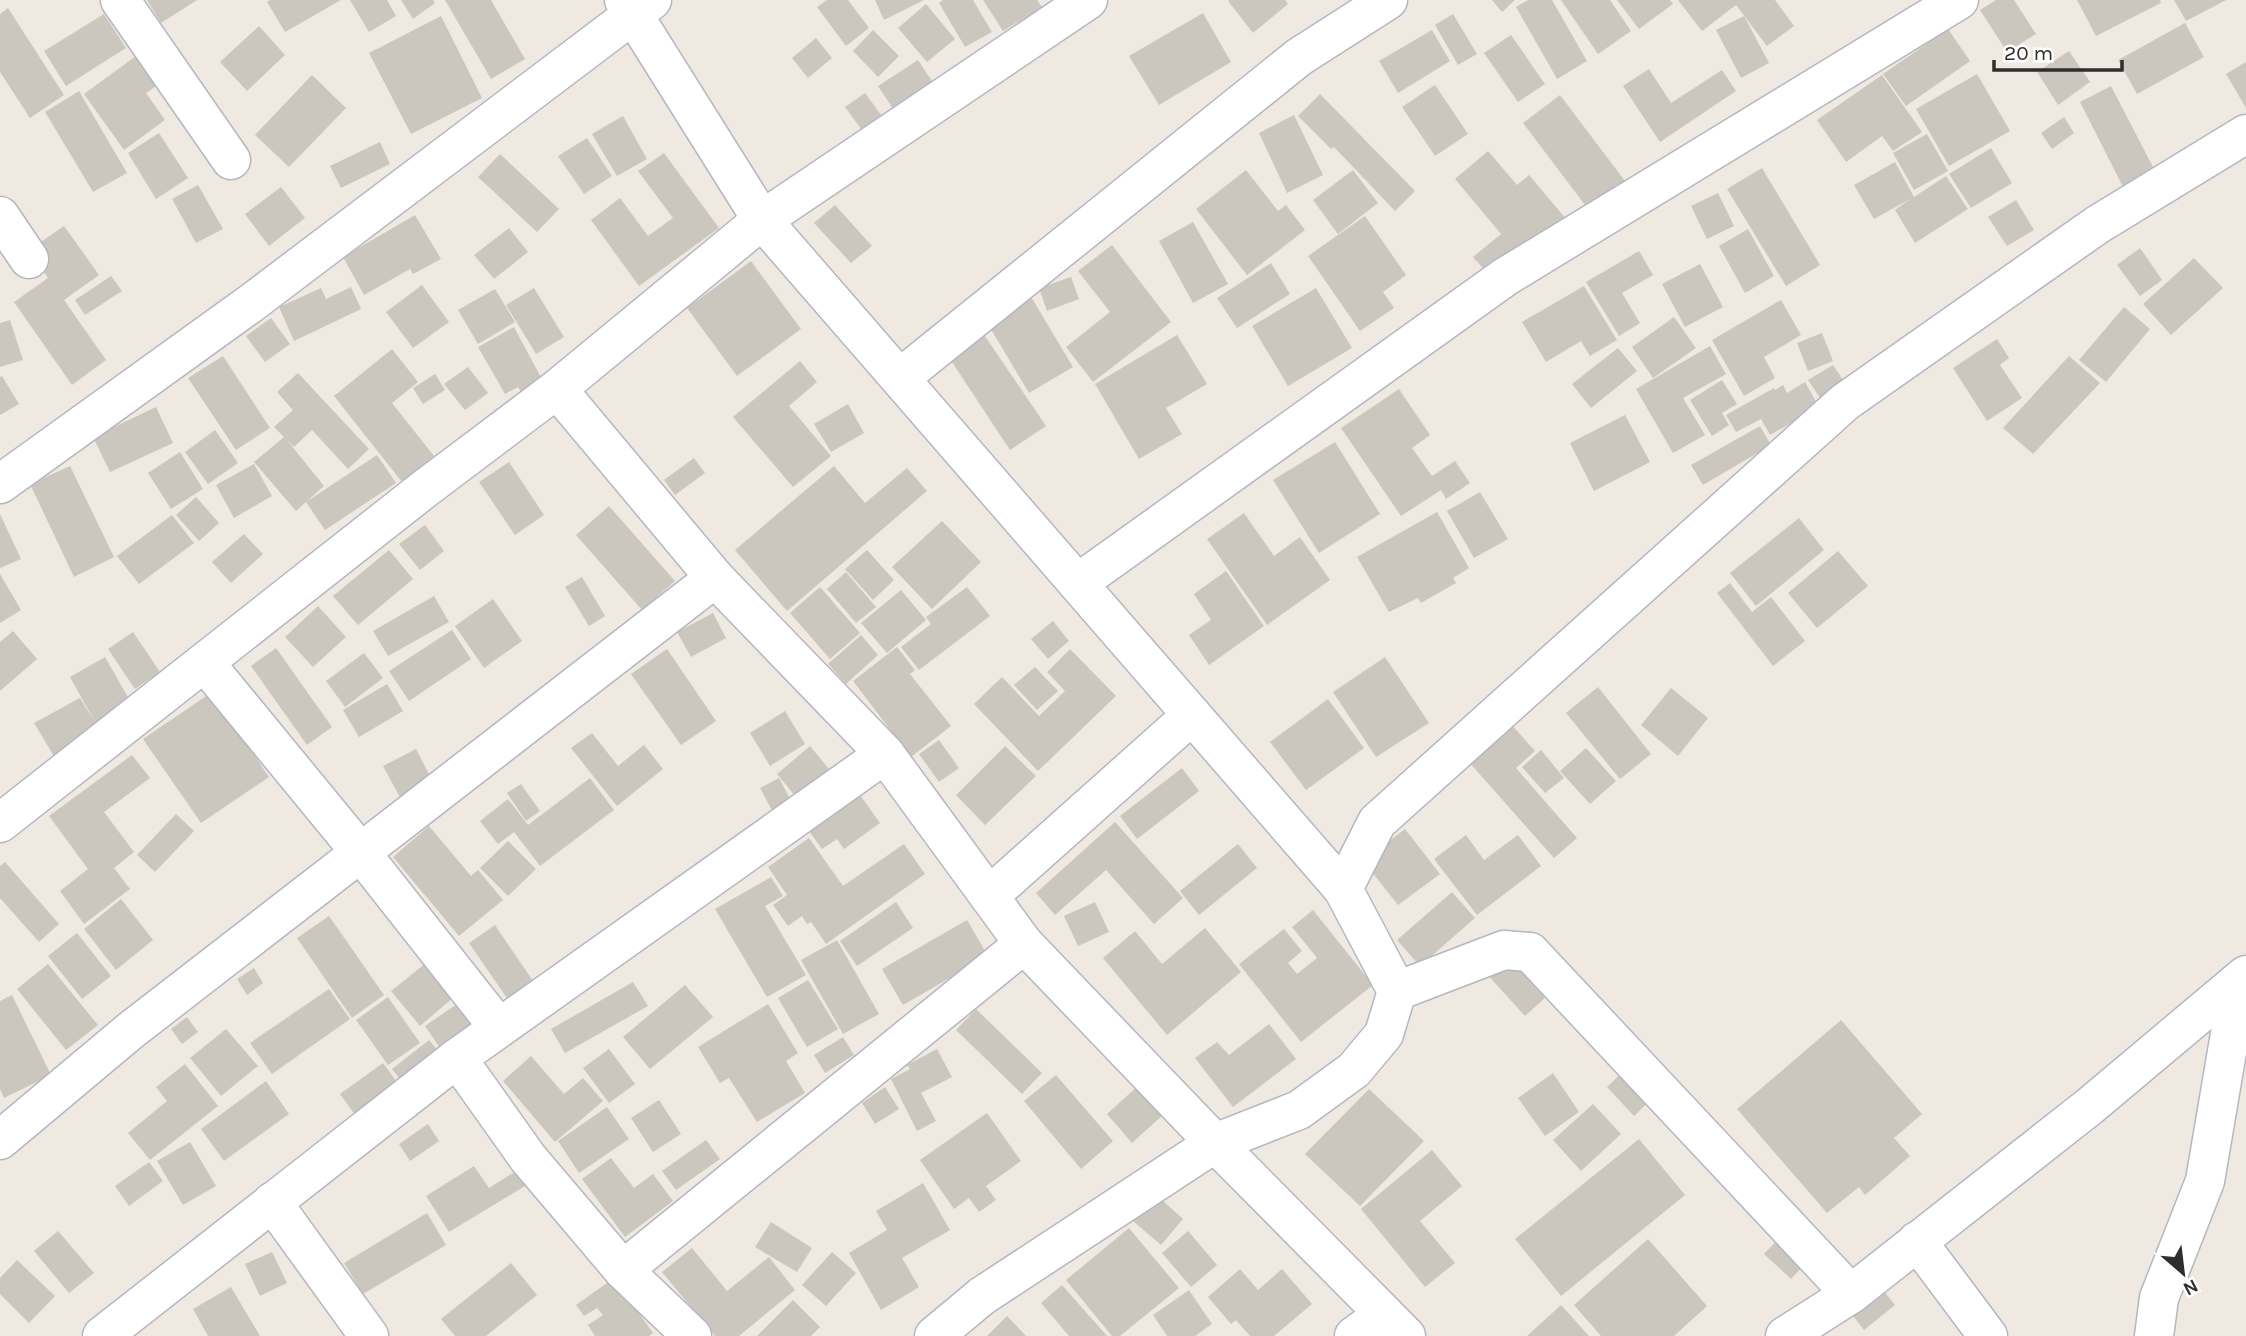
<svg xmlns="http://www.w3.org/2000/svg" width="2246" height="1336" font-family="Karla,sans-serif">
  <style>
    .building { fill: #cbc7bf }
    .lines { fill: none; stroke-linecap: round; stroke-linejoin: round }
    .minor-casing { stroke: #b4b7c1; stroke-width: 41 }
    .minor { stroke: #fff; stroke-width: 38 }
  </style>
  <rect width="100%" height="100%" fill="#efe9e1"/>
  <g class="building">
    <polygon points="147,0 197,0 161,23"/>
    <polygon points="270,0 341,0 285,32 267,2"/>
    <polygon points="350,0 387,0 396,16 369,32"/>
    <polygon points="401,0 433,0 435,3 413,19"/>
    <polygon points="445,0 491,0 525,59 491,79"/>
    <polygon points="827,0 848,0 869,28 846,46 817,7"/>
    <polygon points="875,0 924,0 884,20"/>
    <polygon points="943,0 973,0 992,32 965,47 939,3"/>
    <polygon points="983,0 1037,0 1042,7 1003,31"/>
    <polygon points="1229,0 1285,0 1288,4 1253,33 1228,1"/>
    <polygon points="1492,0 1515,0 1502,12"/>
    <polygon points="1528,0 1552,0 1587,61 1557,79 1516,7"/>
    <polygon points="1561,0 1610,0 1631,31 1598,54"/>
    <polygon points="1617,0 1670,0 1673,4 1639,29"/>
    <polygon points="1678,0 1775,0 1794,26 1767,46 1736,5 1702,31"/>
    <polygon points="1996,0 2014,0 2036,34 2007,52 1980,10"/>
    <polygon points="2077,0 2160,0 2161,3 2096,36"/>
    <polygon points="2174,0 2226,0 2186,21"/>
    <polygon points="926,4 955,39 927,62 898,28"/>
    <polygon points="8,8 64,95 30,118 0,72 0,14"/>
    <polygon points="1203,13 1231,62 1159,105 1129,56"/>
    <polygon points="104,14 126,48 66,86 44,51"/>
    <polygon points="1453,14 1477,54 1458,65 1435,25"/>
    <polygon points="441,16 482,98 411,134 369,53"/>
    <polygon points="1744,16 1769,63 1741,78 1716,30"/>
    <polygon points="2185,23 2204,57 2137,94 2118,60"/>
    <polygon points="259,26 285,55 247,91 220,62"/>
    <polygon points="1948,29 1970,61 1906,106 1883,74"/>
    <polygon points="873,30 899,56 878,77 853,51"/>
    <polygon points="1432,30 1450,61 1398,93 1379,61"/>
    <polygon points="1511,35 1545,84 1518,102 1484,53"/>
    <polygon points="816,38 832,58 808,78 792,58"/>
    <polygon points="147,48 169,77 146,93 165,120 124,150 84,94"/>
    <polygon points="2069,51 2090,82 2058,105 2037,72"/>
    <polygon points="918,60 937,89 897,115 878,86"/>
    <polygon points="2246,62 2246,108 2226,74"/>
    <polygon points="1649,69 1671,103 1722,70 1736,91 1660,142 1623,86"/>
    <polygon points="1977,74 2010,131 1949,166 1916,109"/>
    <polygon points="312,75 346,108 289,167 255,135"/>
    <polygon points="1882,75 1922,132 1893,151 1882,136 1846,162 1817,120"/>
    <polygon points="1435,85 1468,134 1435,156 1402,107"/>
    <polygon points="2111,86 2155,171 2123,187 2080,102"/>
    <polygon points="79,91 127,173 93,192 45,112"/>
    <polygon points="865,93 887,123 867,137 845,107"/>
    <polygon points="1320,94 1415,191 1395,211 1334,147 1331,149 1298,116"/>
    <polygon points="1560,95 1625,181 1588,209 1523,123"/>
    <polygon points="1294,115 1323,175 1287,193 1259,133"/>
    <polygon points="623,116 647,159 617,176 592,134"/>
    <polygon points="2064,117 2074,133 2052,149 2041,133"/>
    <polygon points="159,133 188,178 156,199 128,153"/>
    <polygon points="1927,134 1948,171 1914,190 1893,153"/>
    <polygon points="587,138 612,176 584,194 558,156"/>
    <polygon points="380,142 390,164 341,188 330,166"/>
    <polygon points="1991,148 2012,183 1971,208 1949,174"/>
    <polygon points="1488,151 1517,185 1529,175 1567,220 1494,281 1473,257 1501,234 1455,179"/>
    <polygon points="664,153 719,228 639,286 591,220 620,198 648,236 673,218 638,171"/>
    <polygon points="500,154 559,209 537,232 478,177"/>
    <polygon points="1895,162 1914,197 1946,176 1968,209 1915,243 1895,210 1910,199 1874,219 1854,185"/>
    <polygon points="1762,168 1820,265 1786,286 1727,189"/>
    <polygon points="1246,170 1278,211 1286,205 1305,230 1247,275 1196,209"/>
    <polygon points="1353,170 1378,203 1338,234 1313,200"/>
    <polygon points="198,185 223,229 196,243 172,199"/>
    <polygon points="281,187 305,218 269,246 245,214"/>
    <polygon points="1718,193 1734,226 1707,239 1691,206"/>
    <polygon points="2016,200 2034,230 2007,246 1988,217"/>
    <polygon points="835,205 872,246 851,263 814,223"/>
    <polygon points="415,215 441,259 413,274 410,269 364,295 343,257"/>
    <polygon points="1365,216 1406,275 1383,292 1394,308 1360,331 1308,256"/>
    <polygon points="1193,222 1228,284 1193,303 1159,241"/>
    <polygon points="64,226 99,275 64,300 106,360 72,385 14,302 48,278 29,250"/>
    <polygon points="509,228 528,252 494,279 474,255"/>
    <polygon points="1748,229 1774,276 1745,293 1719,246"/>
    <polygon points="1112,245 1171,322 1093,382 1066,347 1110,312 1078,271"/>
    <polygon points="2140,248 2162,280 2140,296 2117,265"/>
    <polygon points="1639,251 1653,275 1622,293 1640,323 1619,336 1586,282"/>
    <polygon points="2194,258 2223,288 2171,335 2143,304"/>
    <polygon points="751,261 801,329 737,376 687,308"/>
    <polygon points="1271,263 1290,294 1237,328 1217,298"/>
    <polygon points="1700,264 1723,307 1685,327 1662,284"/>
    <polygon points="111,276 122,291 85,315 75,300"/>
    <polygon points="1071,277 1079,299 1047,311 1039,288"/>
    <polygon points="422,285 449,322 413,348 386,312"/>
    <polygon points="1584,286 1617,340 1590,356 1581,341 1546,362 1522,322"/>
    <polygon points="351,287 361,309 294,341 279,307 321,288 326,299"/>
    <polygon points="534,288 564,337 536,354 506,305"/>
    <polygon points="1316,288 1352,348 1288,386 1252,326"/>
    <polygon points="495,289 515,322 478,344 458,310"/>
    <polygon points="1030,295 1073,367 1029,393 986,321"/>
    <polygon points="1781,300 1801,335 1764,357 1775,378 1744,396 1712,340"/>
    <polygon points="2124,307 2150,329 2106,382 2079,360"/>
    <polygon points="1674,317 1696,348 1653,378 1632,347"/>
    <polygon points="271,318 290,344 265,362 246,336"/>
    <polygon points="10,320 23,360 0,367 0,323"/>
    <polygon points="514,327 544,383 523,395 518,387 505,394 478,347"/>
    <polygon points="983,333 1046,426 1010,450 948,356"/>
    <polygon points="1822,333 1833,361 1808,371 1797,343"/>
    <polygon points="1177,335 1207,384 1166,408 1182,434 1139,459 1095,384"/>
    <polygon points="1997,339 2009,358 2000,365 2022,398 1987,421 1953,368"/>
    <polygon points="1710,346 1726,374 1683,398 1705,435 1673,453 1636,389"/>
    <polygon points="1618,348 1637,371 1591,408 1572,384"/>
    <polygon points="392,349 418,382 392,403 434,456 402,482 334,396"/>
    <polygon points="223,356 270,428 236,450 188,378"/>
    <polygon points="2069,356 2100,383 2033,454 2003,428"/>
    <polygon points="800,361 817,382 789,406 831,456 793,487 733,417"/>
    <polygon points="1833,365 1845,383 1821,399 1808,380"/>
    <polygon points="468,367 488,393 465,410 444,384"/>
    <polygon points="298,373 369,449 348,469 312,430 294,447 286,439 324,486 296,511 254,462 284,437 274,427 293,410 277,392"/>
    <polygon points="435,374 445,390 423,404 413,388"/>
    <polygon points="2,376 19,404 0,415 0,377"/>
    <polygon points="1722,380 1737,404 1722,413 1729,425 1712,436 1690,400"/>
    <polygon points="1805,382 1819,407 1770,435 1761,419 1736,432 1726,415 1774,388 1775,390 1783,385 1787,393"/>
    <polygon points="1399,389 1430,435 1412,448 1432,476 1455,461 1470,483 1446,499 1441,490 1401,516 1341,428"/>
    <polygon points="848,404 864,433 831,452 814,424"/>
    <polygon points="156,407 173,443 110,472 93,437"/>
    <polygon points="1625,415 1650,462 1594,491 1570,443"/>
    <polygon points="1760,426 1771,445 1703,485 1691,465"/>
    <polygon points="215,430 238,463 208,484 185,452"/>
    <polygon points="1335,442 1380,514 1319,553 1273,480"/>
    <polygon points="180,452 203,489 171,509 148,473"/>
    <polygon points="377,455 396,483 325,530 306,502"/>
    <polygon points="694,458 705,473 675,495 664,480"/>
    <polygon points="509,462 544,515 515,535 479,482"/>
    <polygon points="254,464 272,496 234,518 216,485"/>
    <polygon points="70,466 114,557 74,577 30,484"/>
    <polygon points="834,466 865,503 907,468 927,491 787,611 735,550"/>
    <polygon points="1480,492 1508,539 1474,558 1447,511"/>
    <polygon points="196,497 219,523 199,541 176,515"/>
    <polygon points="609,506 675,581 642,610 576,535"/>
    <polygon points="1437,512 1469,568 1453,578 1456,583 1421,603 1418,598 1389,612 1357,557"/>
    <polygon points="1244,513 1274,556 1300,537 1330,580 1267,625 1207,539"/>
    <polygon points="0,514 21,559 0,568"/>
    <polygon points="172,515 194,543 139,584 117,556"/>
    <polygon points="1799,518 1824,550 1756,606 1730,573"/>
    <polygon points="942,521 981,562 932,609 892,567"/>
    <polygon points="425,525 444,551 420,570 399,544"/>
    <polygon points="244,534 263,554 231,583 212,562"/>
    <polygon points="389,550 413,579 358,625 333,596"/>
    <polygon points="867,550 894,580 873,600 845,569"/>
    <polygon points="1838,551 1868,586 1817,628 1788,593"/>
    <polygon points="1226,571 1264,626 1209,665 1189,635 1211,620 1194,594"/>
    <polygon points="846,572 876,607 856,623 827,589"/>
    <polygon points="0,574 21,610 0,623"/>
    <polygon points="582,577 605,616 589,626 565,587"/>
    <polygon points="1730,583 1752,612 1771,597 1805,641 1773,666 1717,593"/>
    <polygon points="820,587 860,633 830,659 790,613"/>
    <polygon points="967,587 990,616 919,670 901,647 931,624 926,617"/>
    <polygon points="901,590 926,620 887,653 861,623"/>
    <polygon points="434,596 449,622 388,656 373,631"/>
    <polygon points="493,599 522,641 484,668 455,626"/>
    <polygon points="318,606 346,637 313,667 285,637"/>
    <polygon points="713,613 726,638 691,657 677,632"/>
    <polygon points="1053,621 1069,641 1048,659 1031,639"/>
    <polygon points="452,630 471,659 409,701 389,671"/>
    <polygon points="13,631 37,659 0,691 0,642"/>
    <polygon points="133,632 160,672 135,689 108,649"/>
    <polygon points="861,635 878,655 846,684 828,664"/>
    <polygon points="897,647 915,670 910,674 951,726 911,757 853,681"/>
    <polygon points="276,648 332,727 307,745 251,666"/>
    <polygon points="667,649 716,721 681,745 631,674"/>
    <polygon points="1070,649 1116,696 1038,771 974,704 1002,677 1039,716 1065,691 1047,672"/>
    <polygon points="364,653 383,678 345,707 326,681"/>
    <polygon points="105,657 133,706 55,758 34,723 80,698 95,722 70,677"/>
    <polygon points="1385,657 1429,723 1376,757 1333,692"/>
    <polygon points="1035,667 1058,691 1037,710 1014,685"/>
    <polygon points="387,684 403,711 359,737 343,710"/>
    <polygon points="1598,687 1651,754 1620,779 1566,713"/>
    <polygon points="1671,688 1708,718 1678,756 1641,725"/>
    <polygon points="212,692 269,777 201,823 143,739"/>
    <polygon points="1328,699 1364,748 1306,790 1270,742"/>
    <polygon points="785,711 805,744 770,766 750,733"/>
    <polygon points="1511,724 1535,751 1516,768 1577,838 1554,858 1468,761"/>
    <polygon points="592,733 618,766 644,745 663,769 617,806 571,748"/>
    <polygon points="939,740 959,768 939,782 919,754"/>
    <polygon points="810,746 829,769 796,797 777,774"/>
    <polygon points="1005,746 1036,776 985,825 956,795"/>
    <polygon points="1586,748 1616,781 1590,804 1560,771"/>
    <polygon points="416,749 434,784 402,801 383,766"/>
    <polygon points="1541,750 1564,778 1545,793 1522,767"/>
    <polygon points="132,755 150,778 104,812 134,852 114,868 130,889 84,924 60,891 88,869 49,816"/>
    <polygon points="1182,768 1199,791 1137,839 1120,816"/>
    <polygon points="590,778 614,810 540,866 514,832 498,844 480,821 508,799 528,825"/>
    <polygon points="779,778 795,808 776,818 760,788"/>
    <polygon points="521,784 540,811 526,821 507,793"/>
    <polygon points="860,795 880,823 844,849 837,839 822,849 809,831"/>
    <polygon points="176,814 194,831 155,872 137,855"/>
    <polygon points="1115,822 1183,898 1154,924 1106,870 1055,915 1036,893"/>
    <polygon points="429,826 471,876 478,870 503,900 459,936 393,857"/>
    <polygon points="1405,829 1440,874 1398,905 1363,861"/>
    <polygon points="1466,835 1484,860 1518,835 1541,866 1477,915 1434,859"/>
    <polygon points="809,838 843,886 904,844 925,874 826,944 811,922 807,924 802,916 788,926 773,905 787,895 768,867"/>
    <polygon points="508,841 536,869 508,896 480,868"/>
    <polygon points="1238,844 1257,868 1199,915 1180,891"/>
    <polygon points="5,862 59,924 39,942 0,898 0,866"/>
    <polygon points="771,877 783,896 765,906 806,975 767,997 715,909"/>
    <polygon points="1452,892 1475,918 1420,966 1397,940"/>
    <polygon points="121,899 153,940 116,970 84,929"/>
    <polygon points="896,902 913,928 857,966 840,941"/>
    <polygon points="1095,902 1109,932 1078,946 1064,916"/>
    <polygon points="1313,910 1373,985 1301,1042 1239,964 1284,929 1302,951 1288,963 1297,974 1317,958 1292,927"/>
    <polygon points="329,916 384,995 352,1018 297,938"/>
    <polygon points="967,920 988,956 903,1005 882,969"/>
    <polygon points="495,925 537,987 511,1004 469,943"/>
    <polygon points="1205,928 1241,972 1167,1035 1103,958 1135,931 1162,964"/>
    <polygon points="77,933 111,976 82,999 48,956"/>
    <polygon points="837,940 879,1014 843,1034 801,960"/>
    <polygon points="1505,954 1545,998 1525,1016 1485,972"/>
    <polygon points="426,963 454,997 420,1026 391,991"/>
    <polygon points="48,964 98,1025 66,1050 17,989"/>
    <polygon points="254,968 263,983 247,995 237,979"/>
    <polygon points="808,980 838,1029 807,1047 778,998"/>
    <polygon points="633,982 648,1006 565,1053 551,1029"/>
    <polygon points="685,985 713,1017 650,1069 623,1037"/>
    <polygon points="329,989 350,1019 272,1074 250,1043"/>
    <polygon points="12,995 51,1075 4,1098 0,1089 0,1001"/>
    <polygon points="388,997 420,1043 388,1065 356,1020"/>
    <polygon points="467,997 492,1032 449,1061 425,1026"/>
    <polygon points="768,1004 798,1053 786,1061 805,1093 757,1122 729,1078 720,1083 698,1047"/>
    <polygon points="976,1009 1042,1073 1022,1094 956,1030"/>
    <polygon points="187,1017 198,1032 182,1044 171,1029"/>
    <polygon points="1841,1020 1922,1114 1894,1138 1910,1156 1865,1195 1859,1187 1827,1213 1737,1109"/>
    <polygon points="1269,1024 1296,1059 1233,1107 1195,1058 1217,1042 1229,1055"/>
    <polygon points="226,1029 258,1066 221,1096 190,1058"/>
    <polygon points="843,1037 854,1055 825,1073 814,1055"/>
    <polygon points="429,1040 444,1058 406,1087 392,1069"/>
    <polygon points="609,1049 635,1084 609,1103 583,1068"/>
    <polygon points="937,1049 952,1077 921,1093 936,1121 917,1131 891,1079 910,1069 907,1065"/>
    <polygon points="531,1056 564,1094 583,1078 603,1101 555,1142 503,1081"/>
    <polygon points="383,1063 405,1093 361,1123 340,1094"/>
    <polygon points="185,1064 218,1106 150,1160 128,1133 167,1101 156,1087"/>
    <polygon points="1627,1068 1655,1096 1634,1116 1607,1087"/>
    <polygon points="1553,1073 1579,1112 1545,1136 1518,1098"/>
    <polygon points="1056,1075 1113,1141 1081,1169 1024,1101"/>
    <polygon points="266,1081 289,1114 224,1161 201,1129"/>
    <polygon points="1139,1085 1165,1113 1132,1143 1107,1114"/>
    <polygon points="885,1087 899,1109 875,1124 862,1103"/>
    <polygon points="1369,1089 1424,1141 1360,1206 1305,1154"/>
    <polygon points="659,1100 681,1134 653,1152 631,1118"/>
    <polygon points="1593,1104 1621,1134 1581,1171 1553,1140"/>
    <polygon points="607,1107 629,1139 579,1173 558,1141"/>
    <polygon points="987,1113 1021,1161 986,1186 996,1200 979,1212 969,1198 954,1209 920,1160"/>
    <polygon points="428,1124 439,1141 410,1161 399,1144"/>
    <polygon points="1639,1139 1685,1195 1561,1296 1515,1239"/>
    <polygon points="706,1140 720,1159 676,1190 662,1171"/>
    <polygon points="190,1142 216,1186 183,1205 157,1161"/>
    <polygon points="1432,1150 1462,1186 1420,1221 1455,1263 1425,1287 1361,1209"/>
    <polygon points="611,1158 634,1188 653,1174 673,1201 625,1237 582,1179"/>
    <polygon points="149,1162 163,1181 129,1206 115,1186"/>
    <polygon points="474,1166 489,1188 516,1171 525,1186 449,1232 426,1196"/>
    <polygon points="923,1183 950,1230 902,1258 919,1287 881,1310 849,1253 887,1230 876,1211"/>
    <polygon points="1150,1189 1183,1219 1161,1245 1126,1215"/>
    <polygon points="427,1213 446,1245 363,1294 344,1263"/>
    <polygon points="771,1222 812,1248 797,1272 755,1247"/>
    <polygon points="1129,1228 1179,1288 1120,1336 1112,1336 1066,1280"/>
    <polygon points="58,1231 94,1273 69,1293 34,1251"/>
    <polygon points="1188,1231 1217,1265 1191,1287 1162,1253"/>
    <polygon points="1780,1237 1807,1262 1791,1279 1764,1254"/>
    <polygon points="1648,1239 1707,1306 1674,1336 1601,1336 1574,1305"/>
    <polygon points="692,1248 727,1291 769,1257 795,1290 739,1336 715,1336 662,1272"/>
    <polygon points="272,1252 287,1283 260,1296 245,1264"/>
    <polygon points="832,1252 856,1273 826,1306 802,1285"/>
    <polygon points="17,1260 55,1296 29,1323 0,1294 0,1278"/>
    <polygon points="511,1263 537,1295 486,1336 455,1336 441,1319"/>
    <polygon points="1240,1269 1258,1290 1282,1269 1312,1304 1274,1336 1250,1336 1236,1320 1231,1324 1208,1297"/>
    <polygon points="614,1278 653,1333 649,1336 595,1336 588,1325 603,1315 597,1308 584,1316 576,1305"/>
    <polygon points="1878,1284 1895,1305 1864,1330 1847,1308"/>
    <polygon points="1062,1285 1107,1336 1069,1336 1041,1303"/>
    <polygon points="231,1287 260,1336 208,1336 193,1309"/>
    <polygon points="1189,1290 1212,1324 1195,1336 1167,1336 1153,1315"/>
    <polygon points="793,1300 820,1327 811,1336 757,1336"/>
    <polygon points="1561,1305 1589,1336 1527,1336"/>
    <polygon points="1007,1316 1026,1336 987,1336"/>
  </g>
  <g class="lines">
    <defs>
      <g id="minor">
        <polyline points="120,0 231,160"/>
        <polyline points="624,0 762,220 1343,889"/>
        <polyline points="0,216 29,259"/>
        <polyline points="900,378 1299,57 1388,0"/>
        <polyline points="557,389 715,578 885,754 1024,944 1215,1143 1406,1336"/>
        <polyline points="0,484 250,304 652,0"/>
        <polyline points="1078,583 1505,277 1959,0"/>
        <polyline points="205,663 361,853 499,1028"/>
        <polyline points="0,823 423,490 557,389 762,220 1088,0"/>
        <polyline points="989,896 1192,715"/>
        <polyline points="1397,991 1504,950 1530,952 1851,1294"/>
        <polyline points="457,1058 528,1158 623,1270 692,1336"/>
        <polyline points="0,1140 130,1031 715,578"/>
        <polyline points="272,1202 369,1336"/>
        <polyline points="1917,1241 1988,1336"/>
        <polyline points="623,1270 1024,944"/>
        <polyline points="102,1336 457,1058 885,754"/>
        <polyline points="934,1336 982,1296 1215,1143 1299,1110 1354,1070 1384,1034 1397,991 1343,889 1377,822 1845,402 2097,225 2246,134"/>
        <polyline points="1354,1336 1384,1314"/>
        <polyline points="1785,1336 1851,1294 2090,1106 2246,975"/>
        <polyline points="2154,1336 2159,1298 2205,1181 2239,981"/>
      </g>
    </defs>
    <use href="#minor" class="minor-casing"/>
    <use href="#minor" class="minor"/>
  </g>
  <g transform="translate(2183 1273) rotate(152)" stroke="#ffffff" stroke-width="5" paint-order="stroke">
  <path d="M0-5L12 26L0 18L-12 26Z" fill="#2e2e2e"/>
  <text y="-10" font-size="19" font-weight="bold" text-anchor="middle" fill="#2e2e2e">N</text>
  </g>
  <path d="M1994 60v10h128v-10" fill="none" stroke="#2e2e2e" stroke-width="3.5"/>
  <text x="2004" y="60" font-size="21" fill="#2e2e2e" stroke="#ffffff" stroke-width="5" paint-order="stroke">20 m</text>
</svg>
